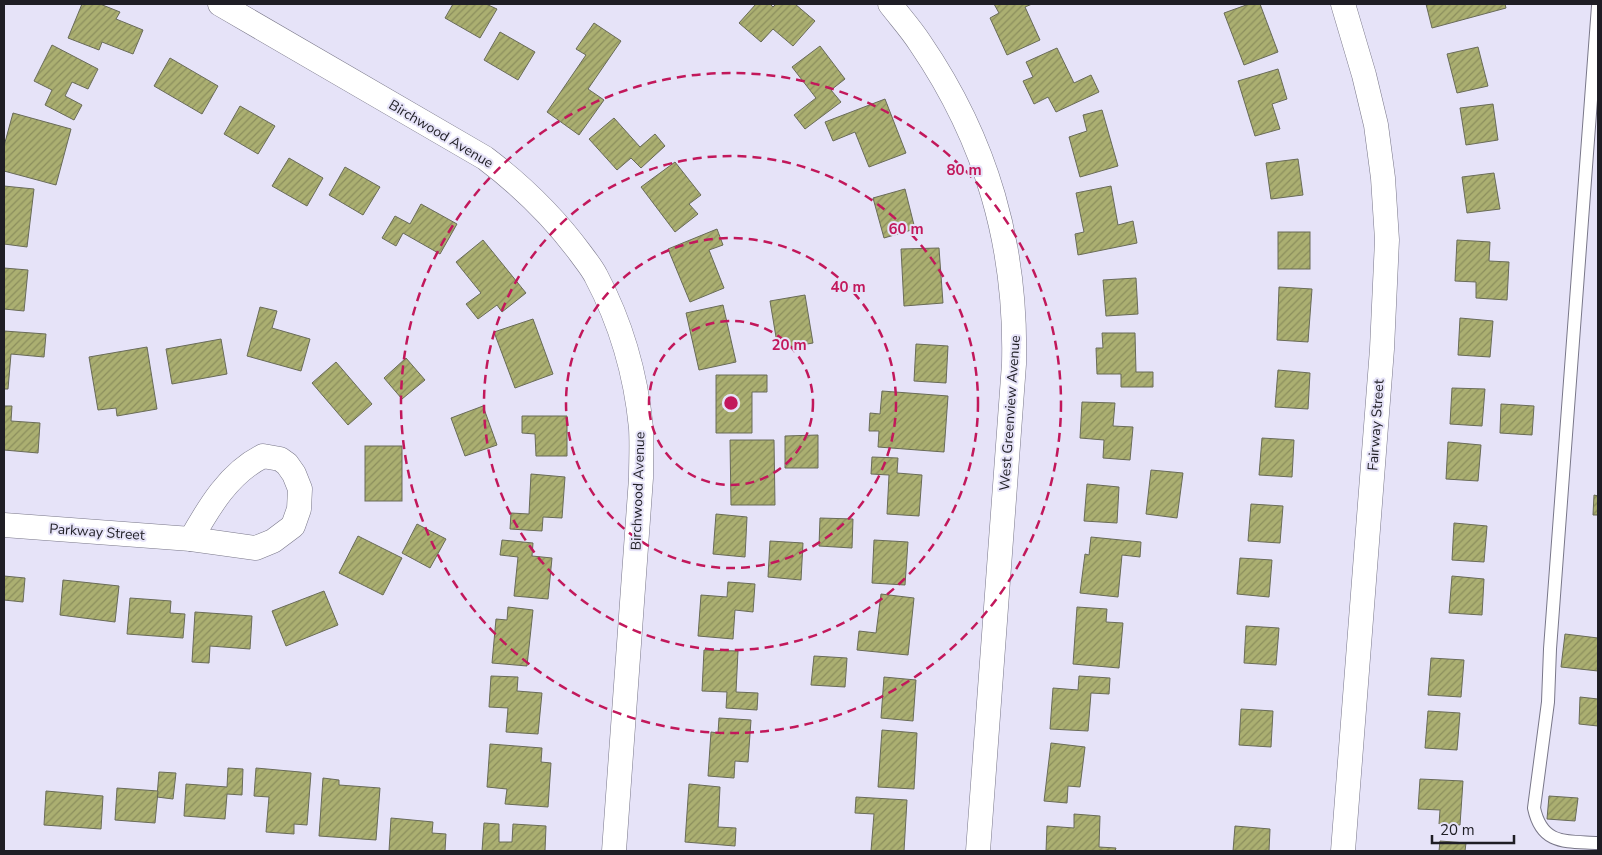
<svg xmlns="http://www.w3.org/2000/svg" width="1602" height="855" font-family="'Nunito Sans',sans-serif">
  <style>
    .building { fill: url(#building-hatch); stroke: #696b58 }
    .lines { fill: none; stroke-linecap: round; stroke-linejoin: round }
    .lane-casing { stroke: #797789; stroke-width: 14 }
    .street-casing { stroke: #797789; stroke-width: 25 }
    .lane { stroke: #fff; stroke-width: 12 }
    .street { stroke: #fff; stroke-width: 24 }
    .ring { fill: none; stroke: #c2185b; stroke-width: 2.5; stroke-dasharray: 9 6 }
    .labels { text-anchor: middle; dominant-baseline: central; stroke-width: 4; stroke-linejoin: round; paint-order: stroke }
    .street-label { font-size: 14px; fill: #1f1e25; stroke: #e6e3f8 }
    .centre { fill: #c2185b; stroke: #e6e3f8; stroke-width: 2.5 }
    .ring-label { font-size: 15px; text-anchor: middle; font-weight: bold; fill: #c2185b; stroke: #e6e3f8; stroke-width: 4; stroke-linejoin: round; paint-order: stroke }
  </style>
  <defs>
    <pattern id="building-hatch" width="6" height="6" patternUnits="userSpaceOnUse" patternTransform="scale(1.25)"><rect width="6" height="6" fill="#abaf71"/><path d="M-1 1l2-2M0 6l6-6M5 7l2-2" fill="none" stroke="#8b8e5d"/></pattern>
  </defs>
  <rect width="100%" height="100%" fill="#e6e3f8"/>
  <g class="building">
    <polygon points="82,4 100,4 120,12 116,19 143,30 133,54 102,42 99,50 68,38"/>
    <polygon points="453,4 486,4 497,9 480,38 445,18"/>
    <polygon points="756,4 770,4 773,7 776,4 795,4 815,21 793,46 773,29 761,42 739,23"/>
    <polygon points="994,4 1032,4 1025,7 1040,40 1007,55 990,18 999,13"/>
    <polygon points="1249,4 1260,4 1278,52 1244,65 1224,13"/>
    <polygon points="1426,4 1505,4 1506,8 1432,28"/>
    <polygon points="594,23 621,41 588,89 604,100 579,135 547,112 586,55 576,49"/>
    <polygon points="500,32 535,52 518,80 484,60"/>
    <polygon points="52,45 98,69 88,89 72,82 65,96 82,105 74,120 45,105 52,90 34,81"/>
    <polygon points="820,46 845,79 831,90 841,102 805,129 794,115 816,98 792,67"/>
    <polygon points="1478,47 1488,86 1457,93 1447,54"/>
    <polygon points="1057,48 1074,83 1091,75 1099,92 1056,112 1048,97 1034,104 1023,81 1033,77 1026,62"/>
    <polygon points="170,58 218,86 202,114 154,86"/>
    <polygon points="1278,69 1287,99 1272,104 1280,129 1255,136 1238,81"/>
    <polygon points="885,99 906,153 869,167 855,132 833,141 825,122"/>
    <polygon points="1493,104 1498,140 1466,145 1460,108"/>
    <polygon points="240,106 275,126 258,154 224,134"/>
    <polygon points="1102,110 1118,166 1080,177 1069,137 1087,131 1083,115"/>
    <polygon points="13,113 71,129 56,185 4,171 4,146"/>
    <polygon points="614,118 640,147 655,134 665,146 641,168 631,158 617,170 589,139"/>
    <polygon points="289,158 323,178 307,206 272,186"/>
    <polygon points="1298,159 1303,195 1271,199 1266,163"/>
    <polygon points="675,162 701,195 689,204 698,214 675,232 641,187"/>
    <polygon points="345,167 380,187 363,215 329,195"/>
    <polygon points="1494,173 1500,209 1467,213 1462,177"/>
    <polygon points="4,186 34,189 27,247 4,244"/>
    <polygon points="1111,186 1118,225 1133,221 1137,243 1078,255 1075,234 1084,232 1076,193"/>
    <polygon points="905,189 915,229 884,238 873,198"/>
    <polygon points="421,204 457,224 440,254 403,233 396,246 382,238 395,216 410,224"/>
    <polygon points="717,229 723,245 709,250 724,288 690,302 668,249"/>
    <rect x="1278" y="232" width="32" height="37"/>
    <polygon points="483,240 526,293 502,312 497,305 478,319 466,304 481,293 456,262"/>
    <polygon points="1457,240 1490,242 1489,261 1509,262 1507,300 1476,298 1476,282 1455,281"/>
    <polygon points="939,248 943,303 904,306 901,249"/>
    <polygon points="4,268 28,270 24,311 4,309"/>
    <polygon points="1136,278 1138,314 1106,316 1103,280"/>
    <polygon points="1279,287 1312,289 1308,342 1277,340"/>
    <polygon points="805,295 813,343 778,349 770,301"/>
    <polygon points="723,305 736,362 699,370 686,313"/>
    <polygon points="260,307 277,311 272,328 310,339 301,371 247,356"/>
    <polygon points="1460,318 1493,321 1490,357 1458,355"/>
    <polygon points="533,319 553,374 515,388 494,332"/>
    <polygon points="4,331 46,334 44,357 11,354 8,389 4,389"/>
    <polygon points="1102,333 1135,333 1136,372 1153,372 1153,387 1121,387 1121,374 1097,374 1096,348 1103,348"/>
    <polygon points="221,339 227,374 172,384 166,349"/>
    <polygon points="916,344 948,346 946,383 914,381"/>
    <polygon points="147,347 157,409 117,416 116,408 98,410 89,357"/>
    <polygon points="406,358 425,380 402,399 384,378"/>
    <polygon points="336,362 372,404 348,425 312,383"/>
    <polygon points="1278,370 1310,373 1308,409 1275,407"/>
    <polygon points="716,375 767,375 767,392 752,392 752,433 716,433"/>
    <polygon points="1452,388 1485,389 1482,426 1450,424"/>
    <polygon points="882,391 948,396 944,452 878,447 879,431 869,431 870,413 880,414"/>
    <polygon points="1082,402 1115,403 1113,426 1133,427 1130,460 1103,458 1104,440 1080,438"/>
    <polygon points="1501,404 1534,406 1532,435 1500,433"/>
    <polygon points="4,406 12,406 11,421 40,423 38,453 4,450"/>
    <polygon points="483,406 497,445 465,456 451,418"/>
    <polygon points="522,416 567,416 567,456 536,456 535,434 522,433"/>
    <polygon points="818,435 818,468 785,468 785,436"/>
    <polygon points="1262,438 1294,440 1292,477 1259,475"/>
    <polygon points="730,440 774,440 775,505 731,505"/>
    <polygon points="1448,442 1481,445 1478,481 1446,479"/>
    <rect x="365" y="446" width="37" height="55"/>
    <polygon points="872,457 898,458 897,473 922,475 919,516 887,514 889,475 871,474"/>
    <polygon points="1151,470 1183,473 1177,518 1146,514"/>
    <polygon points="531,474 565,477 562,518 543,517 542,531 510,529 511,513 529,514"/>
    <polygon points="1087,484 1119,487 1117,523 1084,521"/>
    <polygon points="1594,495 1598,496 1598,515 1593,515"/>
    <polygon points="1251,504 1283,506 1280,543 1248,541"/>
    <polygon points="716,514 747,517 745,557 713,554"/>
    <polygon points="820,518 853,519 852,548 819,546"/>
    <polygon points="1454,523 1487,526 1484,562 1452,560"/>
    <polygon points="417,524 446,539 430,568 402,553"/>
    <polygon points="358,536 402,558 383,595 339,573"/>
    <polygon points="1091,537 1141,542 1140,557 1122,555 1118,597 1080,593 1085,554 1089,555"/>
    <polygon points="502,540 533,543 532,556 552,558 548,599 514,596 518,557 500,555"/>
    <polygon points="874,540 908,542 905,585 872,583"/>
    <polygon points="770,541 803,543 801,580 768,577"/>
    <polygon points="1240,558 1272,560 1269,597 1237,594"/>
    <polygon points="4,576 25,578 23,602 4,600"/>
    <polygon points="1452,576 1484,579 1482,615 1449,613"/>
    <polygon points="63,580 119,586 115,622 60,615"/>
    <polygon points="728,582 755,584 753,612 735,610 733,639 698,636 701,595 727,597"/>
    <polygon points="324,591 338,625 286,646 272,611"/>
    <polygon points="881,594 914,598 908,655 857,650 859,631 876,633"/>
    <polygon points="130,598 171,601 170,613 185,614 183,638 127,634"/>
    <polygon points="508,607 533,610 527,666 492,663 496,619 507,620"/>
    <polygon points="1077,607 1107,609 1106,622 1123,623 1119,668 1073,664"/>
    <polygon points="195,612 252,616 250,649 210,646 209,663 192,662"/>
    <polygon points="1246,626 1279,628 1276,665 1244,663"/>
    <polygon points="1565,634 1598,638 1598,671 1561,667"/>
    <polygon points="704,650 738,651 736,692 758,693 757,710 726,708 727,692 702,691"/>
    <polygon points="814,656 847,658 845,687 811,685"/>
    <polygon points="1431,658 1464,660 1461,697 1428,695"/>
    <polygon points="491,676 518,677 517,691 542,693 538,734 506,732 508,708 489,707"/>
    <polygon points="1079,676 1110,678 1109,694 1091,693 1088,731 1050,729 1053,688 1078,690"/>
    <polygon points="884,677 916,680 913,721 881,718"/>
    <polygon points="1580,697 1598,699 1598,726 1579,724"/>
    <polygon points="1241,709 1273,711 1271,747 1239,745"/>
    <polygon points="1428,711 1460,713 1457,750 1425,748"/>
    <polygon points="719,718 751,720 748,762 735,761 734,778 708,776 711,732 718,733"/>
    <polygon points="882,730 917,733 914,789 878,787"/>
    <polygon points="1051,743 1085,747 1080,787 1068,786 1067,803 1044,801"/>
    <polygon points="490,744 542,748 541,762 551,763 548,807 505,804 507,789 487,787"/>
    <polygon points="228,768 243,769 242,795 227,794 225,819 184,816 186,784 227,787"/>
    <polygon points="256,768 311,773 307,825 294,824 294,834 266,832 269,797 254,796"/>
    <polygon points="159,772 176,773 173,799 157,797"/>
    <polygon points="323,778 339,780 339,785 380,788 376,840 319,836"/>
    <polygon points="1420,779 1463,781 1460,825 1439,824 1440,810 1418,809"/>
    <polygon points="689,784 720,787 718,827 736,828 735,846 685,842"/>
    <polygon points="117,788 158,791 155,823 115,820"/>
    <polygon points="46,791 103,796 101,829 44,825"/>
    <polygon points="1549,796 1578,798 1575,821 1547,819"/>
    <polygon points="856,797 907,800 904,851 871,851 874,814 855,813"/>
    <polygon points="1074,814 1100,816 1099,847 1116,848 1115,851 1046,851 1047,826 1074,828"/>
    <polygon points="391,818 433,822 432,833 446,834 445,851 389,851"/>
    <polygon points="484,823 499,824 499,842 512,842 513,824 546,826 545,851 482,851"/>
    <polygon points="1235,826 1270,829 1269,851 1233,851"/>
    <polygon points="1440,841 1466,843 1465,851 1439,851"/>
  </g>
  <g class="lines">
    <defs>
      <path id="lane" d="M 1598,6 L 1550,649 L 1548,702 L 1534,808 C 1542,846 1567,841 1598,843"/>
      <g id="street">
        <path d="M 220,4 L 485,158 C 522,186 553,216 581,254 C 586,261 592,268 596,276 C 621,323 636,376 641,428 C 642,445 641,462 641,478 L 614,851"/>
        <path d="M 890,4 C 900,17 911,29 920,43 C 987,141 1017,246 1014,364 L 978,851"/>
        <path d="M 263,456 L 280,459 L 287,464 L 294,474 L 300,489 L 299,509 L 293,526 L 273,541 L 256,548 L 191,539 C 209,507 229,473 263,456 Z"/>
        <polyline points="4,525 191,539"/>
        <polyline points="1343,851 1382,349 1387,240 1383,178 1376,125 1364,75 1343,4"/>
      </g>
    </defs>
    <use href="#lane" class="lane-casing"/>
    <use href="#street" class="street-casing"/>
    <use href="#lane" class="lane"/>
    <use href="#street" class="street"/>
  </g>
  <g class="ring">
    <circle cx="731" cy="403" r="82"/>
    <circle cx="731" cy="403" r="165"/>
    <circle cx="731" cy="403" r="247"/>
    <circle cx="731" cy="403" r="330"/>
  </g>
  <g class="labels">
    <g class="street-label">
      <text transform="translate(441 134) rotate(31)">Birchwood Avenue</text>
      <text transform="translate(1010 413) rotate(-86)">West Greenview Avenue</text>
      <text transform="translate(1376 425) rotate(-86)">Fairway Street</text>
      <text transform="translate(638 491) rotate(-88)">Birchwood Avenue</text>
      <text transform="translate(97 532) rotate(4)">Parkway Street</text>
    </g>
  </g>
  <circle cx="731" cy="403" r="8" class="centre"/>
  <g class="ring-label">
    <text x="964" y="175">80 m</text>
    <text x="906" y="234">60 m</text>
    <text x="848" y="292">40 m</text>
    <text x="789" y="350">20 m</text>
  </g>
  <rect width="1602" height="855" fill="none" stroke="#1f1e25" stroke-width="10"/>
  <path d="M1432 835v8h82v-8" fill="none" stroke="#1f1e25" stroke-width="2.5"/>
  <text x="1440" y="835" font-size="15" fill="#1f1e25" stroke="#e6e3f8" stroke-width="4" paint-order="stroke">20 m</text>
</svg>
